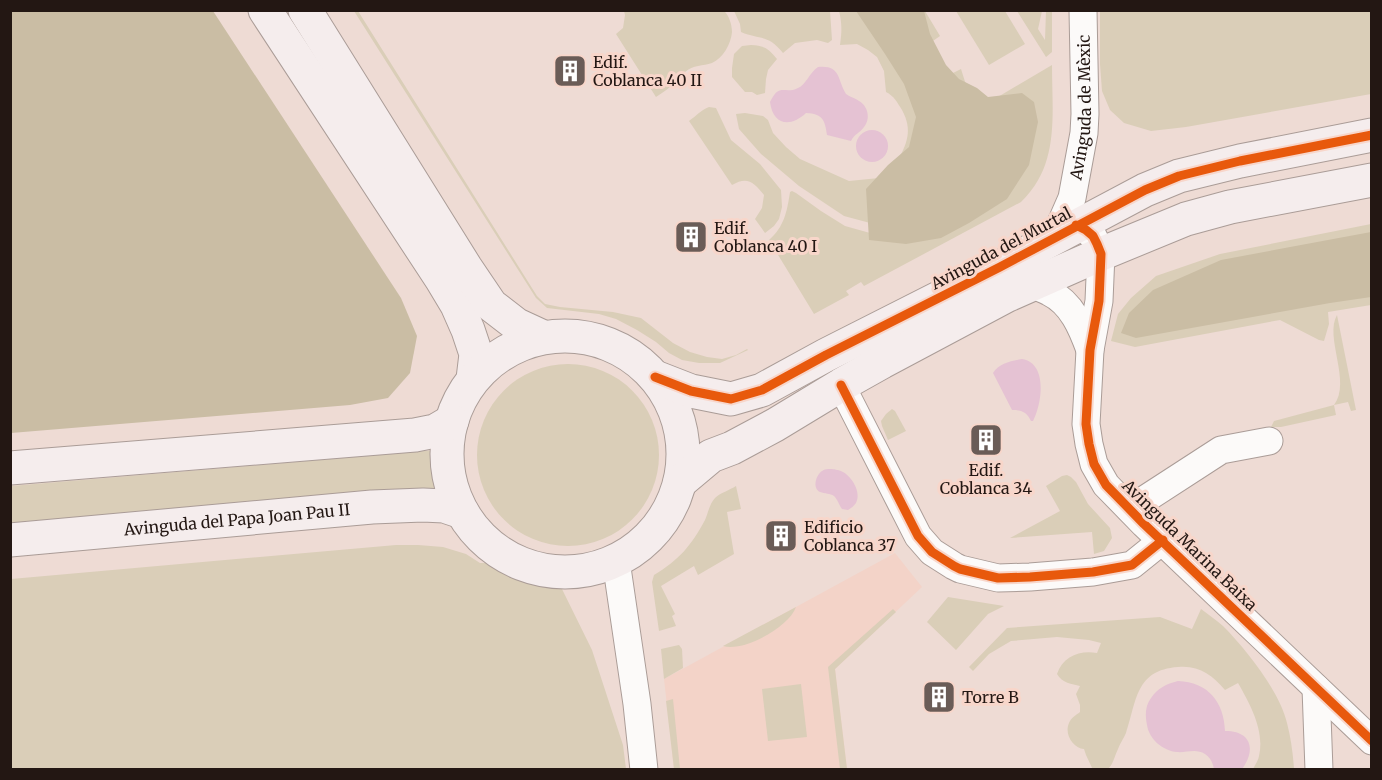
<svg xmlns="http://www.w3.org/2000/svg" width="1382" height="780" font-family="Merriweather,serif">
  <style>
    .built { fill: #f3d3c8 }
    .green { fill: #daceb8 }
    .forest { fill: #cabda4 }
    .water { fill: #e5c2d3 }
    .lines { fill: none; stroke-linecap: round; stroke-linejoin: round }
    .street-casing { stroke: #aa9c97; stroke-width: 29 }
    .secondary-casing { stroke: #aa9c97; stroke-width: 35 }
    .street { stroke: #fcfaf9; stroke-width: 27 }
    .secondary { stroke: #f5eded; stroke-width: 33 }
    .cycleway-casing { stroke: #f8d6ca; stroke-width: 13 }
    .cycleway { stroke: #e8590c; stroke-width: 9 }
    .labels { text-anchor: middle; dominant-baseline: central; stroke-width: 6; stroke-linejoin: round; paint-order: stroke }
    .poi-label { font-size: 16px; fill: #231713; stroke: #f8d6ca; text-anchor: start }
    .street-label { font-size: 16px; fill: #231713; stroke: #f8d6ca }
  </style>
  <rect width="100%" height="100%" fill="#eedbd4"/>
  <polygon class="built" points="895,553 922,587 835,669 847,769 674,769 664,679"/>
  <g class="green">
    <polygon points="354,11 358,11 537,296 545,304 560,307 613,312 641,318 673,343 690,352 707,357 722,359 736,355 747,349 748,350 720,363 699,363 682,360 669,353 656,342 637,330 616,319 599,314 547,308 536,298"/>
    <path d="M 624,11 L 724,11 C 729,15 732,25 732,32 C 731,44 723,58 712,63 C 703,66 693,65 685,72 C 681,74 678,79 675,82 C 670,88 663,92 656,97 L 616,34 L 623,28 L 625,15 Z"/>
    <path d="M 734,11 L 830,11 L 832,40 L 828,43 L 817,40 L 795,43 L 783,53 C 768,34 760,40 741,32 L 740,24 Z"/>
    <path d="M 839,11 L 925,11 L 940,36 L 930,43 L 947,76 L 961,69 L 973,107 L 897,162 C 907,144 913,130 902,110 C 897,102 894,96 886,92 L 884,71 L 877,57 L 868,50 L 857,44 L 840,45 C 842,32 842,23 839,11 Z"/>
    <polygon points="956,11 1005,11 1025,44 989,65"/>
    <polygon points="1017,11 1042,11 1038,29 1045,40 1046,11 1052,11 1052,52 1046,57"/>
    <polygon points="1100,11 1371,11 1371,94 1186,127 1151,131 1124,123 1110,110 1102,91 1100,64"/>
    <path d="M 751,45 C 765,46 768,48 777,59 L 768,70 L 766,79 L 765,93 L 757,95 L 752,92 L 745,92 L 732,77 L 732,68 L 734,54 L 742,46 Z"/>
    <path d="M 1052,65 C 1052,115 1060,165 1021,202 L 864,286 L 861,282 L 846,291 L 849,295 L 814,314 L 769,240 C 784,227 787,212 790,192 L 792,191 L 796,193 L 821,211 L 845,226 L 870,233 L 981,107 Z"/>
    <path d="M 709,107 L 716,108 L 731,140 L 760,164 L 781,190 L 782,207 L 779,219 L 774,226 L 765,233 L 755,219 L 762,208 L 764,195 C 754,182 747,176 732,185 L 689,121 C 696,116 701,110 709,107 Z"/>
    <polygon points="745,113 763,116 768,120 773,133 786,147 800,159 849,181 879,178 870,223 844,216 799,186 761,154 739,129 736,114"/>
    <polygon points="1371,224 1371,305 1328,312 1329,324 1324,341 1319,340 1280,320 1135,347 1111,341 1118,314 1131,298 1156,276 1220,254"/>
    <path d="M 1337,315 L 1356,410 L 1351,411 L 1348,402 L 1334,405 L 1336,415 L 1281,427 L 1271,427 L 1274,421 L 1334,405 C 1352,382 1324,337 1337,315 Z"/>
    <circle cx="568" cy="455" r="91"/>
    <polygon points="892,409 895,411 906,431 888,440 882,426 881,421 886,414"/>
    <polygon points="436,450 439,494 11,526 11,486"/>
    <polygon points="1067,475 1071,477 1076,482 1088,504 1110,528 1112,538 1104,551 1094,554 1092,532 1010,538 1060,511 1046,486 1062,476"/>
    <path d="M 736,486 L 741,509 L 727,512 L 734,554 L 698,575 L 694,566 L 661,586 L 675,614 L 672,616 L 676,626 L 659,631 L 652,582 L 654,575 C 679,560 691,546 705,520 C 708,513 710,503 715,498 C 720,493 730,490 736,486 Z"/>
    <polygon points="396,545 418,545 443,547 466,554 480,563 497,563 526,578 560,585 592,650 623,745 626,769 11,769 11,579"/>
    <polygon points="948,597 1004,606 988,614 956,650 927,622"/>
    <path d="M 796,607 C 789,627 744,652 723,646 Z"/>
    <polygon points="893,609 896,612 835,669 847,769 840,769 828,667"/>
    <path d="M 1201,609 C 1208,614 1216,620 1223,626 C 1246,649 1280,692 1287,723 C 1291,738 1293,754 1294,769 L 1253,769 C 1255,765 1258,761 1259,756 C 1265,731 1250,704 1238,683 L 1225,690 C 1212,675 1199,665 1178,667 C 1135,670 1137,701 1126,733 C 1124,738 1120,743 1118,749 C 1114,757 1114,763 1108,769 L 1093,770 L 1086,755 L 1084,749 C 1073,748 1064,734 1069,723 C 1071,718 1076,715 1080,712 L 1080,705 L 1076,694 L 1080,686 C 1072,684 1062,683 1057,674 C 1063,656 1080,650 1097,653 L 1101,643 L 1089,640 L 1057,637 L 1011,641 L 989,654 L 973,671 L 969,667 L 1007,628 L 1160,617 L 1192,629 Z"/>
    <polygon points="679,645 682,649 683,668 664,679 661,649"/>
    <polygon points="801,684 807,737 768,741 762,689"/>
    <polygon points="673,699 680,769 674,769 666,701"/>
  </g>
  <g class="forest">
    <polygon points="11,10 213,11 401,298 417,336 410,373 388,398 350,405 11,433"/>
    <polygon points="856,11 924,11 930,34 946,65 959,79 977,88 988,97 1022,93 1034,102 1038,122 1029,165 1007,199 969,223 941,238 906,244 869,240 866,189 888,165 909,147 916,117 904,84 885,54"/>
    <polygon points="1371,232 1371,297 1330,303 1136,338 1121,333 1129,313 1153,290 1221,260"/>
  </g>
  <g class="water">
    <path d="M 818,67 C 841,65 837,79 846,94 C 850,97 855,98 859,101 C 868,106 871,119 864,127 C 860,133 854,134 851,141 L 827,135 C 825,120 823,114 806,113 C 790,128 773,125 770,102 C 780,82 784,95 798,88 C 806,85 809,73 818,67 Z"/>
    <circle cx="872" cy="146" r="16"/>
    <path d="M 1022,359 C 1048,363 1042,404 1033,421 L 1031,421 C 1027,412 1022,410 1012,410 L 993,373 C 999,363 1012,361 1022,359 Z"/>
    <path d="M 831,469 C 833,469 839,470 841,471 C 851,475 862,492 856,503 C 854,506 851,508 848,510 L 842,509 C 839,505 838,500 834,496 C 830,493 825,494 820,492 C 812,488 816,475 822,471 C 825,469 827,469 831,469 Z"/>
    <path d="M 1178,681 C 1208,682 1224,702 1225,731 C 1252,731 1256,750 1242,769 L 1214,769 C 1213,763 1210,757 1205,754 C 1196,748 1186,753 1177,752 C 1163,751 1149,739 1147,725 C 1145,716 1145,706 1151,698 C 1158,688 1166,684 1178,681 Z"/>
  </g>
  <g class="lines">
    <defs>
      <g id="street">
        <polyline points="1076,225 1086,230 1093,236 1097,244 1101,254 1099,301 1090,350 1086,424 1089,444 1094,464 1106,485 1144,524 1372,741"/>
        <path id="s1" d="M 1055,237 L 1072,198 L 1084,133 L 1085,114 L 1083,10"/>
        <path d="M 1032,284 C 1037,287 1044,289 1049,292 C 1072,303 1082,328 1090,350"/>
        <polyline points="841,385 918,536 932,552 954,566 960,569 998,578 1030,577 1093,572 1132,565 1163,540"/>
        <polyline points="1130,509 1221,450 1269,441"/>
        <polyline points="616,561 637,704 644,770"/>
        <polyline points="1316,688 1319,770"/>
      </g>
      <g id="secondary">
        <polyline points="265,10 442,280 457,305 468,330 476,354 473,379"/>
        <polyline points="305,10 466,268 491,305 517,325 543,337"/>
        <circle cx="565" cy="454" r="118"/>
        <polyline points="655,377 691,391 731,399 762,390 826,355 1000,267 1145,190 1179,176 1240,161 1372,135"/>
        <polyline points="10,468 415,435 435,431 452,421"/>
        <polyline points="680,482 711,456 732,448 775,425 841,385 882,362 1006,296 1101,254 1186,219 1230,207 1372,180"/>
        <path id="s2" d="M 10,540 L 372,507 L 423,505 L 444,506 L 462,512"/>
      </g>
    </defs>
    <use href="#street" class="street-casing"/>
    <use href="#secondary" class="secondary-casing"/>
    <use href="#street" class="street"/>
    <use href="#secondary" class="secondary"/>
    <defs>
      <g id="cycleway">
        <polyline points="1076,225 1086,230 1093,236 1097,244 1101,254 1099,301 1090,350 1086,424 1089,444 1094,464 1106,485 1144,524 1372,741"/>
        <polyline points="655,377 691,391 731,399 762,390 826,355 1000,267 1145,190 1179,176 1240,161 1372,135"/>
        <polyline points="841,385 918,536 932,552 954,566 960,569 998,578 1030,577 1093,572 1132,565 1163,540"/>
      </g>
    </defs>
    <use href="#cycleway" class="cycleway-casing"/>
    <use href="#cycleway" class="cycleway"/>
  </g>
  <defs>
    <symbol id="building-square" viewBox="-11 -11 22 22"><rect x="-9" y="-9" width="18" height="18" rx="4" fill="#6a5c57" stroke="#f8d6ca"/><path d="M-4-6H4V6H1V3H-1V6H-4ZM-2.5-4.3h1.7v1.8h-1.7ZM.8-4.3h1.7v1.8H.8ZM-2.5-1h1.7V.8h-1.7ZM.8-1h1.7V.8H.8Z" fill="#fff"/></symbol>
  </defs>
  <g fill-rule="evenodd">
    <use href="#building-square" x="551" y="52" width="38" height="38"/>
    <use href="#building-square" x="672" y="218" width="38" height="38"/>
    <use href="#building-square" x="967" y="421" width="38" height="38"/>
    <use href="#building-square" x="762" y="517" width="38" height="38"/>
    <use href="#building-square" x="920" y="678" width="38" height="38"/>
  </g>
  <g class="labels">
    <g class="poi-label">
      <text x="593" y="62">Edif.<tspan x="593" dy="18">Coblanca 40 II</tspan></text>
      <text x="714" y="228">Edif.<tspan x="714" dy="18">Coblanca 40 I</tspan></text>
      <text x="986" y="470" text-anchor="middle">Edif.<tspan x="986" dy="18">Coblanca 34</tspan></text>
      <text x="804" y="527">Edificio<tspan x="804" dy="18">Coblanca 37</tspan></text>
      <text x="962" y="697">Torre B</text>
    </g>
    <g class="street-label">
      <text stroke="none"><textPath href="#s1" startOffset="134">Avinguda de Mèxic</textPath></text>
      <text transform="translate(1001 248) rotate(-28)">Avinguda del Murtal</text>
      <text stroke="none"><textPath href="#s2" startOffset="228">Avinguda del Papa Joan Pau II</textPath></text>
      <text transform="translate(1190 545) rotate(44)">Avinguda Marina Baixa</text>
    </g>
  </g>
  <rect width="1382" height="780" fill="none" stroke="#231713" stroke-width="24"/>
</svg>
